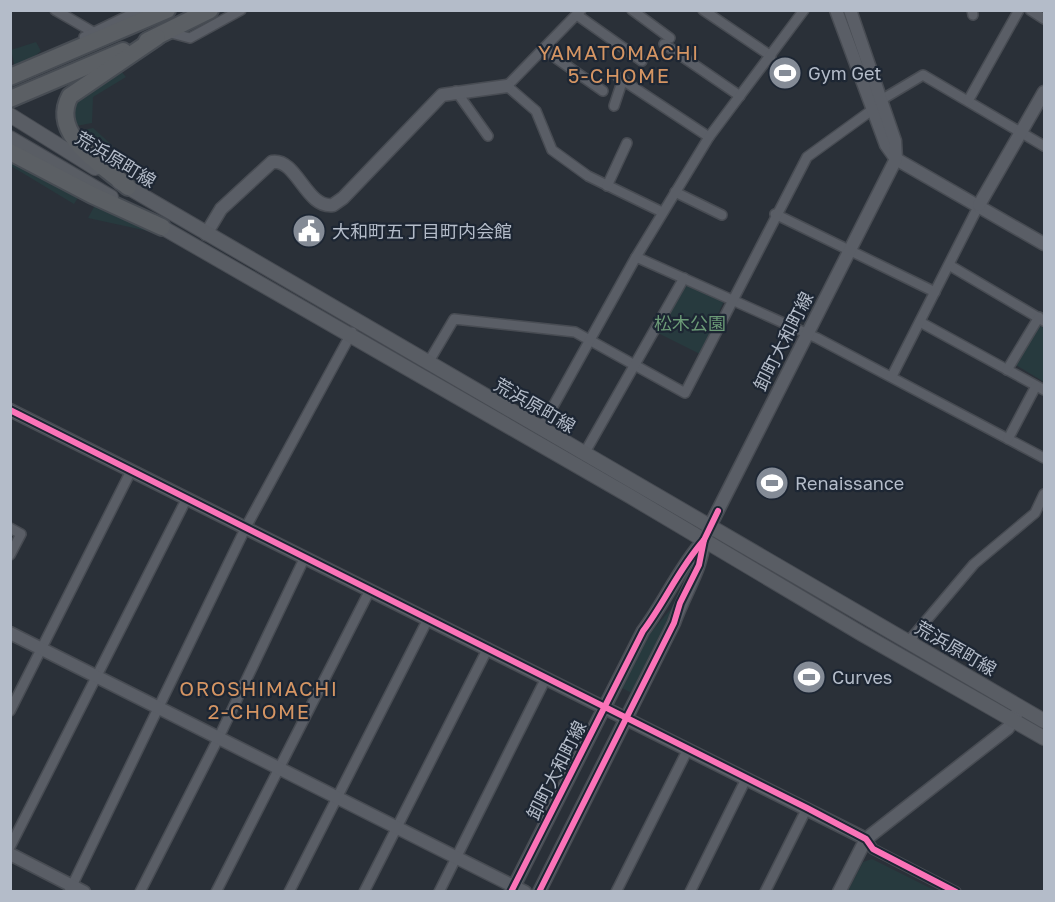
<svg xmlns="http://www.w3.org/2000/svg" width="1055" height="902" font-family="'Golos Text','Noto Sans JP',sans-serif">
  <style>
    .green { fill: #273a3e }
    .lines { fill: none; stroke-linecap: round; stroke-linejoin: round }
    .minor-casing { stroke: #484c53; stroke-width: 12 }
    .tertiary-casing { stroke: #484c53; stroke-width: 15 }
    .secondary-casing { stroke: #484c53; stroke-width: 16 }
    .trunk-casing { stroke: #474c53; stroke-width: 20 }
    .minor { stroke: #5a5e66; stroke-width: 9 }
    .tertiary { stroke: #5a5e66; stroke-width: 12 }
    .secondary { stroke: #595d64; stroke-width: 14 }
    .trunk { stroke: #5b5f64; stroke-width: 16 }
    .cycleway-casing { stroke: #1d2633; stroke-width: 10 }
    .cycleway { stroke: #fb73b8; stroke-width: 6 }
    .labels { text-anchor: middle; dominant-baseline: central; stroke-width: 4.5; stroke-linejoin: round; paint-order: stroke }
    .poi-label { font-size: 18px; fill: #b4bcc9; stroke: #1d2633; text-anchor: start }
    .street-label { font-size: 18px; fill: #b4bcc9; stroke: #1d2633 }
    .park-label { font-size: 18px; fill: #6b9a76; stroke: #1d2633 }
    .neighbourhood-label { font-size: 20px; letter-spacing: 1.5px; fill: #d59563; stroke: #1d2633 }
  </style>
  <rect width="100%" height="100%" fill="#2a3038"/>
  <g class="green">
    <polygon points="36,42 41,51 27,62 15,67 11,50"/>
    <polygon points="121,71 126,77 93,97 92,123 71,127 71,103"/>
    <polygon points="93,128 113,146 105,156 74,132"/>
    <polygon points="11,156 79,196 74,204 11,166"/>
    <polygon points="99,205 150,228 148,231 88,218 94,207"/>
    <polygon points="689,284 724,301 700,354 658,333 683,287"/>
    <polygon points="1039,325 1044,328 1044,382 1016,365"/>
    <polygon points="670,610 674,612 634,694 620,687 642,643"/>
    <polygon points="872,859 936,891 848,891 863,862"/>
  </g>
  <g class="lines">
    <defs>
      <g id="minor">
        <polyline points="55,10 93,32"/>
        <polyline points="581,10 507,86 536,111 552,150 588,176 662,212"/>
        <polyline points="632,10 670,38"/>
        <polyline points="703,10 771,56"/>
        <polyline points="972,10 973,15"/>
        <polyline points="1030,10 1044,19"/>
        <polyline points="577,15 642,61"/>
        <polyline points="167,32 190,38 241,10"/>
        <polyline points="84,37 140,10"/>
        <polyline points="664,44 740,96"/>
        <polyline points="543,49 603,91"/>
        <polyline points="618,77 709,137"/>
        <polyline points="456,91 488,136"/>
        <polyline points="881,100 923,75 1044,146"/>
        <polyline points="968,101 1019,10"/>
        <polyline points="614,106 623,79"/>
        <polyline points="607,186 627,143"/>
        <polyline points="675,192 722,215"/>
        <polyline points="775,214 935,292"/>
        <polyline points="636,257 817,338 1044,458"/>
        <polyline points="949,265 1044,321"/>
        <polyline points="920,322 1044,390"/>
        <polyline points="428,363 454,319 575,332 685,393 807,157 872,110"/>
        <polyline points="1007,370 1039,317"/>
        <polyline points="892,376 979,205"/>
        <polyline points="541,428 636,257 709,137 804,10"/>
        <polyline points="1008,439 1036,386"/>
        <polyline points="584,454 684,278"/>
        <polyline points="10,528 21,534 10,555"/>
        <polyline points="908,642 974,564 1035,513 1044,494"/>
        <polyline points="10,711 131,471"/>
        <polyline points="866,839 873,849 956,892"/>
        <polyline points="10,847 187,498"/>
        <polyline points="69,892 246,527 352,332"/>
        <polyline points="140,892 219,737 305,557"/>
        <polyline points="216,892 370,590"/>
        <polyline points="289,892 428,619"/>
        <polyline points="364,892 488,648"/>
        <polyline points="439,892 546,678"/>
        <polyline points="616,892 688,749"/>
        <polyline points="690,892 746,779"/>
        <polyline points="765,892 807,808"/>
      </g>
      <g id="tertiary">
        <polyline points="836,10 886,145 896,159 1044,244"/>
        <polyline points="979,205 1044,92"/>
        <path d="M 206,234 L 221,209 L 272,162 C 297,158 306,209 333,205 L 343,198 L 442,95 L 507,86"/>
        <polyline points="10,410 866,839"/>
        <polyline points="10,633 525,892"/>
        <polyline points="10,854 84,892"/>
        <path d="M 511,892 L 643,631 C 665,602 679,568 703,541"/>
        <path d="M 539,892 L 674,623 C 681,603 691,586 698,567 C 703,553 704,539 710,526 L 896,159 L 895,141 L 850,10"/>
        <polyline points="839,892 866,839 1008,728 1017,713"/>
      </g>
      <g id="secondary">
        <polyline points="10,115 95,168"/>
        <polyline points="10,138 111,197"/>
        <polyline points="119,182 1044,721"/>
        <polyline points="153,222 628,495 862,634 1044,738"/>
      </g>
      <g id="trunk">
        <polyline points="147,41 210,10"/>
        <polyline points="10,77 167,10"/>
        <polyline points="10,99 123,51"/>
        <polyline points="10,152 92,195 162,227"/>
        <path d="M 128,187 C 103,165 49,135 70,96 L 157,37"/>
      </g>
    </defs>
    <use href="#minor" class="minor-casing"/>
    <use href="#tertiary" class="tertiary-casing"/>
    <use href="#secondary" class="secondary-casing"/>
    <use href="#trunk" class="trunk-casing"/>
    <use href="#minor" class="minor"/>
    <use href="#tertiary" class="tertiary"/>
    <use href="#secondary" class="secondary"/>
    <use href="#trunk" class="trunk"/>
    <defs>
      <g id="cycleway">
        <polyline points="10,410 807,808 866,839 873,849 956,892"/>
        <path d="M 511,892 L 643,631 C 665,602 679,568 704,540"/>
        <polyline points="539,892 674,623 680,603 699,565 704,540 718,511"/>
      </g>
    </defs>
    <use href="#cycleway" class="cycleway-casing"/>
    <use href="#cycleway" class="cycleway"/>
  </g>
  <defs>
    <symbol id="stadium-disc" viewBox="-11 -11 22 22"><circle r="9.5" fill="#848b96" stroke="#1d2633"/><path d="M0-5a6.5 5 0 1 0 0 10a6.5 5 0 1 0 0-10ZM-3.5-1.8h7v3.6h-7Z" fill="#fff"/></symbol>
    <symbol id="civic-disc" viewBox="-11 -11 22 22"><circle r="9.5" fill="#848b96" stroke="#1d2633"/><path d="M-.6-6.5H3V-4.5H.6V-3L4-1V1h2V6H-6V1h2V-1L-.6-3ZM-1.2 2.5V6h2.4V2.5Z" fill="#fff"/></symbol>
  </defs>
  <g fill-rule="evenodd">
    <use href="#stadium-disc" x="766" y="54" width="38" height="38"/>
    <use href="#civic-disc" x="290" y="212" width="38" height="38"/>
    <use href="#stadium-disc" x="753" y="464" width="38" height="38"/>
    <use href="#stadium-disc" x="790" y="658" width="38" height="38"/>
  </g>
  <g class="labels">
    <g class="poi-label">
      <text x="808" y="73">Gym Get</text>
      <text x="332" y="231">大和町五丁目町内会館</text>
      <text x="795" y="483">Renaissance</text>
      <text x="832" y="677">Curves</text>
    </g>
    <g class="street-label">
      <text transform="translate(116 159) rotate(31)">荒浜原町線</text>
      <text transform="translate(783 341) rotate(-63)">卸町大和町線</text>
      <text transform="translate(535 405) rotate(30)">荒浜原町線</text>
      <text transform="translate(956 648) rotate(30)">荒浜原町線</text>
      <text transform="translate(556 770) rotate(-63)">卸町大和町線</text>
    </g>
    <g class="park-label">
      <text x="690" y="323">松木公園</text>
    </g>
    <g class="neighbourhood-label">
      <text x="619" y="52">YAMATOMACHI<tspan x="619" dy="23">5-CHOME</tspan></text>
      <text x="259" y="688">OROSHIMACHI<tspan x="259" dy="23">2-CHOME</tspan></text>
    </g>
  </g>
  <rect width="1055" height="902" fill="none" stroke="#b4bcc9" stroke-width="24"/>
</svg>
